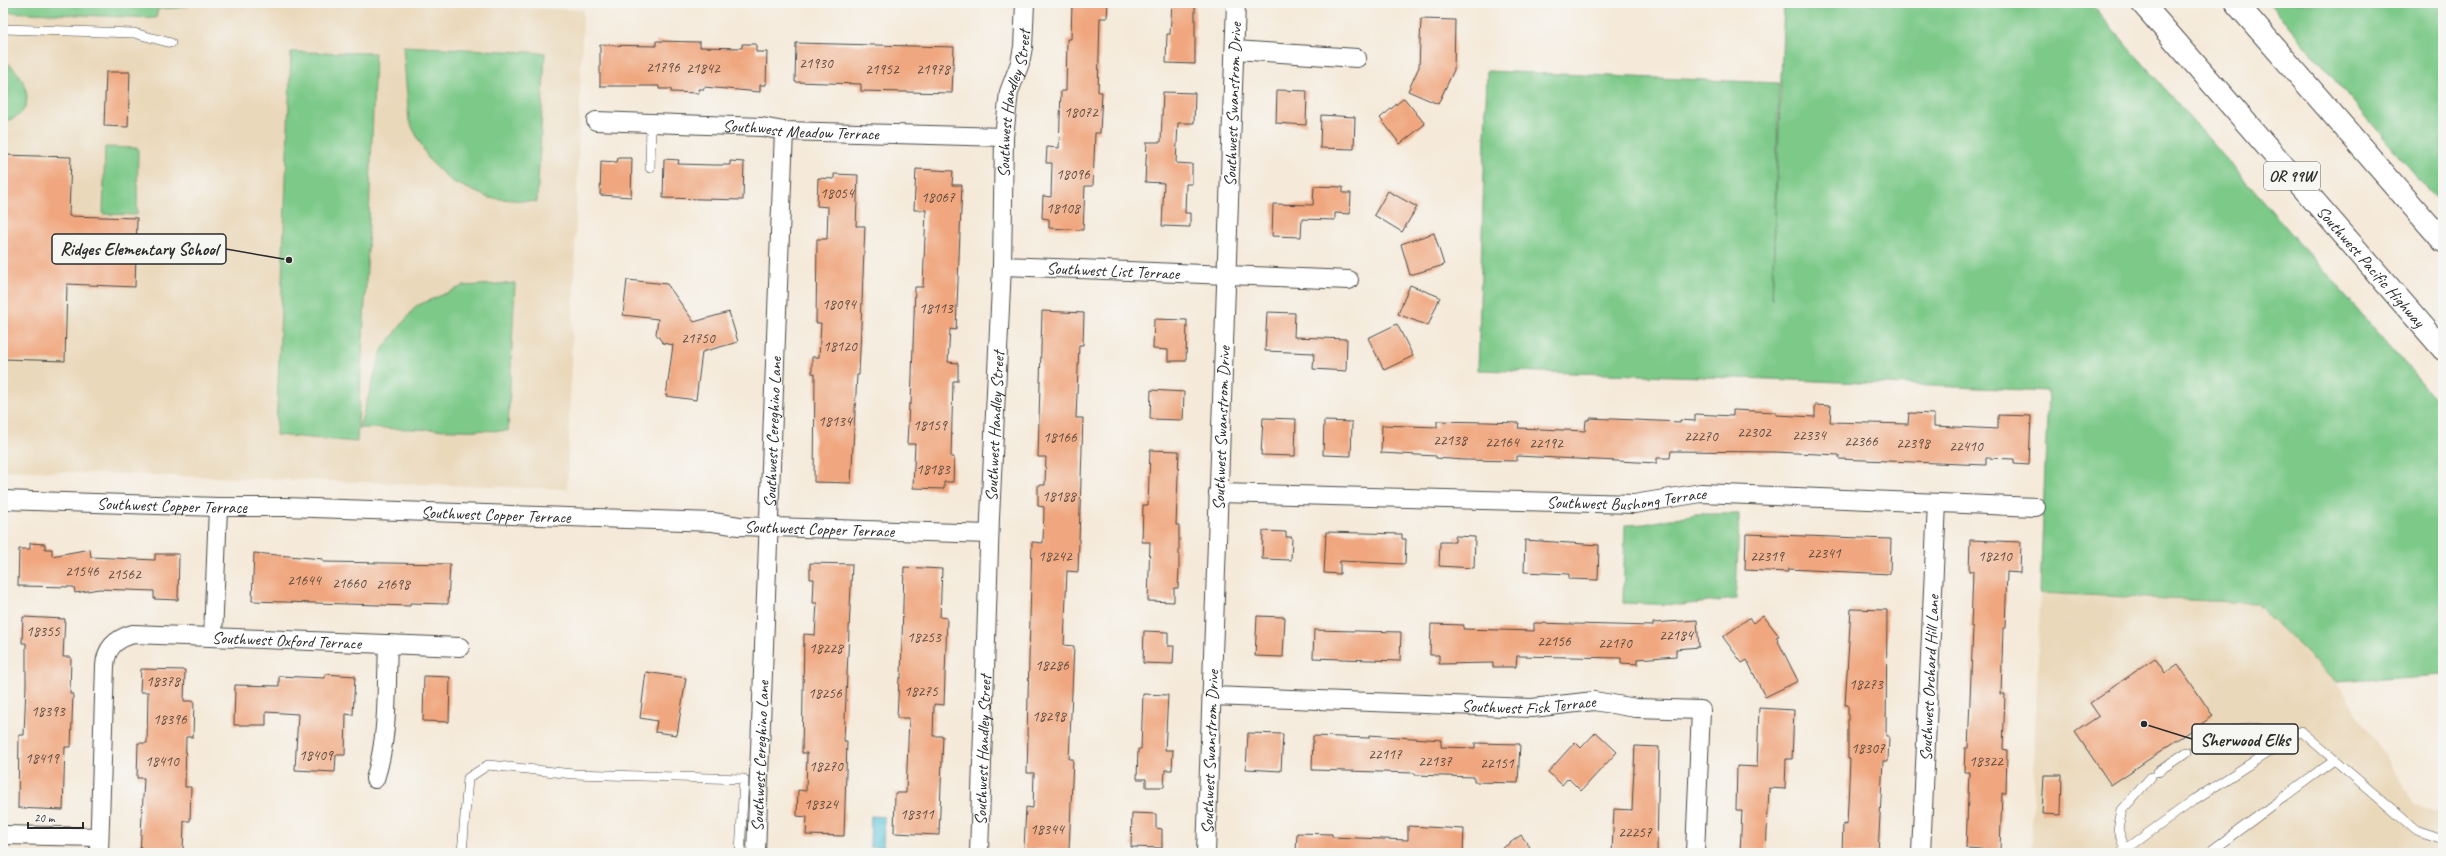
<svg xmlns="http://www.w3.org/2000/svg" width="2446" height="856" font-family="Caveat,sans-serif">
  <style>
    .built { fill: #ead8ba }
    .green { fill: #7cc988; stroke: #547a5a }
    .water { fill: #5fc7dc; stroke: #457984 }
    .building { fill: #f0a77f }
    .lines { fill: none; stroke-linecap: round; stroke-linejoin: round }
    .service-casing { stroke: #494845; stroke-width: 10 }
    .minor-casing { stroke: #494845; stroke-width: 20 }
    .trunk-casing { stroke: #494845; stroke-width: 24 }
    .service { stroke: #fff; stroke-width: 9 }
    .minor { stroke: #fff; stroke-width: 18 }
    .trunk { stroke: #fff; stroke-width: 22 }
    .labels { text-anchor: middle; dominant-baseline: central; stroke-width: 4; stroke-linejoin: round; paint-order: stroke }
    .number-label { font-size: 15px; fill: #5c4a40 }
    .shield { fill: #f6f6f2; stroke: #686867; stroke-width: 1 }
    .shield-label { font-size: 16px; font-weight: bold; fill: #2b2b2b }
    .street-label { font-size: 17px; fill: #2b2b2b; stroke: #f6f6f2 }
    .leader { fill: none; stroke: #2b2b2b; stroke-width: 1.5 }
    .callout-dot { fill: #2b2b2b; stroke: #f6f6f2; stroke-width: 1.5 }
    .callout { fill: #f6f6f2; stroke: #2b2b2b; stroke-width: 1.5 }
    .callout-label { font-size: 18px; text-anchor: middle; font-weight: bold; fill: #2b2b2b }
  </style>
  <rect width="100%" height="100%" fill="#f6f6f2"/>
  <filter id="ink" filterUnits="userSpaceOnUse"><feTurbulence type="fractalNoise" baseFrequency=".025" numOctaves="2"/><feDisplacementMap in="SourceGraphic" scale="8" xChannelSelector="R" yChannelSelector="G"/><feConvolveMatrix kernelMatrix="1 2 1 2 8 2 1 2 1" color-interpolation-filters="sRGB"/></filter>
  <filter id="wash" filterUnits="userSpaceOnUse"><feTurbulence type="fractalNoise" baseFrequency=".012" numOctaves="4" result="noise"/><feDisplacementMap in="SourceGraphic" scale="16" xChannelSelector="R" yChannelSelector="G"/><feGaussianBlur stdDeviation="0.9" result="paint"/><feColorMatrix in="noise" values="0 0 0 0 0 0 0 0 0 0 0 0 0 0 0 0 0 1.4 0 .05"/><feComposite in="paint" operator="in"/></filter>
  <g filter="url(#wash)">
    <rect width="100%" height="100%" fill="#f5eada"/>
    <g class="built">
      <polygon points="195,3 386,3 583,10 567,489 3,470 3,12 156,18 158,8 178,8"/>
      <polygon points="2040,593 2256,603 2337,682 2415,804 2443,815 2443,853 2031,853"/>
    </g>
    <g class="green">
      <polygon points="3,3 195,3 178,8 158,9 156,18 3,12"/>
      <polygon points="1784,3 2090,3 2443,407 2443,675 2337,682 2256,603 2040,593 2048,391 1769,379 1478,370 1487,71 1779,83 1772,300"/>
      <polygon points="2269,3 2443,3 2443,207"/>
      <polygon points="403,46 545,53 537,202 489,198 451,181 429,160 409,121"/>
      <polygon points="291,52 375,53 368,248 357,442 276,435"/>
      <path d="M 3,60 C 28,74 41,116 3,121 Z"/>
      <polygon points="105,147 138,148 137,215 103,214"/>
      <polygon points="515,283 508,431 359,428 382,350 416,306 463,286"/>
      <polygon points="1696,514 1739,514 1736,599 1681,605 1623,603 1625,525 1644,524"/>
    </g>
    <polygon class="water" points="871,816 884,817 883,847 870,847"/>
    <g id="blocks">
      <g class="building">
        <polygon points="1072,3 1108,3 1107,18 1100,18 1098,92 1102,92 1100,133 1095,133 1093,186 1085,186 1083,230 1049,228 1049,219 1042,218 1043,196 1051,197 1052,163 1046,163 1047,147 1059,148 1061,91 1066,91 1067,39 1071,39"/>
        <polygon points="1172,3 1195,3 1195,64 1166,63 1167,34 1170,34"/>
        <polygon points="1421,19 1455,20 1454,70 1438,104 1408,91 1419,67"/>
        <polygon points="656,41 700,42 700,47 742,48 742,44 756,44 756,52 767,52 766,85 760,85 760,92 704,87 704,89 698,89 699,93 671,92 671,89 659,89 659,86 600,86 600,45 656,46"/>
        <polygon points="796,43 954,47 952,93 861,91 861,84 795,82"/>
        <polygon points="106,72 130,72 128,127 104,126"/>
        <polygon points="1277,90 1307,91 1306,125 1276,123"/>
        <polygon points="1163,92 1195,93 1194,123 1178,123 1176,163 1192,164 1192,184 1186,184 1185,213 1190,213 1190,227 1162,226 1164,183 1145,182 1147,142 1161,142"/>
        <polygon points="1404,98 1425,124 1400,144 1380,118"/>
        <polygon points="1321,115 1355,117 1354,149 1320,148"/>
        <polygon points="4,155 71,157 69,216 137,218 135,287 67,284 65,361 3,359"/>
        <polygon points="618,158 632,158 631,197 600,195 601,161 617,162"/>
        <polygon points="664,159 679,160 678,164 713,165 730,165 730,161 744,162 743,200 663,198"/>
        <polygon points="916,169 953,171 952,185 962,185 956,330 950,329 948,362 958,363 958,381 953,381 951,457 954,457 953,482 944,482 944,489 913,488 915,444 907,444 909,404 911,404 915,287 923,287 926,210 914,210"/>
        <polygon points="834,174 858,175 856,226 865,226 859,375 857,375 851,483 814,482 815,374 812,373 812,357 819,357 821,323 816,323 817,239 827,239 828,207 817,206 818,178 834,179"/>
        <polygon points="1314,186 1343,187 1343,193 1351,193 1350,214 1335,213 1335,220 1302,219 1301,237 1272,236 1273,204 1313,205"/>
        <polygon points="1388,191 1417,207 1402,232 1374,215"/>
        <polygon points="1434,233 1444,265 1410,275 1401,244"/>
        <polygon points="627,280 667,284 694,322 729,312 738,342 702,352 696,400 666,396 673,345 663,343 656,334 658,319 623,315"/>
        <polygon points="1410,285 1440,297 1428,326 1398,314"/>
        <polygon points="1042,311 1084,313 1083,345 1079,345 1076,418 1083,418 1078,572 1067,571 1064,645 1074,646 1069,759 1073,759 1069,850 1024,849 1026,807 1033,808 1034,773 1027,773 1028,736 1027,736 1032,542 1043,543 1044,507 1038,506 1038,485 1045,485 1046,457 1038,457"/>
        <polygon points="1267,312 1295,313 1294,337 1347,339 1346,371 1313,369 1314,353 1265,351"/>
        <polygon points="1154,319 1187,320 1186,361 1168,361 1168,350 1153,349"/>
        <polygon points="1397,324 1413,356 1384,370 1368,338"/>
        <polygon points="1151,390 1184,392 1183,420 1150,419"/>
        <polygon points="1815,405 1831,406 1830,422 1908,424 1909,413 1934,414 1934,426 1998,429 1998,415 2031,416 2029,465 2014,464 2014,459 1986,458 1986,465 1839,459 1839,455 1775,452 1671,451 1670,458 1657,458 1657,463 1517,456 1517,461 1464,460 1436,458 1436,456 1381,453 1382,425 1437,427 1437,421 1487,422 1519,423 1518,428 1585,431 1586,420 1589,420 1590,418 1680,422 1680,420 1695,421 1695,414 1733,416 1733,410 1776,412 1776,415 1815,417"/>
        <polygon points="1263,418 1296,419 1295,456 1261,455"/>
        <polygon points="1324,421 1352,422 1351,456 1323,455"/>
        <polygon points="1150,450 1179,451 1176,525 1179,525 1179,569 1178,588 1174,588 1174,602 1148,601 1150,542 1142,542 1143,505 1148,505"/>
        <polygon points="1263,531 1286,532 1286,537 1292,537 1291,560 1262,559"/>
        <polygon points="1326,532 1402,534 1402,539 1406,539 1405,564 1340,561 1340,574 1324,573"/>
        <polygon points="1746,534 1891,539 1890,574 1788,569 1788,572 1745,570"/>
        <polygon points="1455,536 1475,537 1474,568 1439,566 1440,542 1455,542"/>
        <polygon points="1525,540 1599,545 1598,580 1569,579 1569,574 1524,572"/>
        <polygon points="1970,540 2021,542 2020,573 2007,572 2005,628 2003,628 2001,694 2005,694 2003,749 2007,750 2006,793 2002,793 2000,850 1966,848 1969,772 1964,772 1965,748 1968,748 1973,627 1971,627 1973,571 1969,571"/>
        <polygon points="30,543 45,544 45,549 52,549 52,556 90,549 91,557 155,560 155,554 179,554 178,600 154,599 154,591 99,589 75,593 74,587 18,586 19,549 30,549"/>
        <polygon points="254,553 323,559 323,562 450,564 448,604 410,603 410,606 252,601"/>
        <polygon points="810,563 852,564 844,741 847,741 844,836 806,835 807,817 797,816 798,790 806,791 807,753 802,753 804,634 815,635 817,603 813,603 814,579 810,579"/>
        <polygon points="904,567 942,569 940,617 947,618 944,705 934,704 933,736 943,736 939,835 894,833 895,793 906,793 909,718 897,718 899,678 901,678"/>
        <polygon points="1851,609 1887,610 1886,736 1889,736 1888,761 1883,761 1878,853 1842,853 1843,824 1847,825 1850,759 1848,759 1848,705 1845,705"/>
        <polygon points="1763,615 1779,636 1776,637 1798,681 1765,697 1747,660 1742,663 1723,637 1749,618 1753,623"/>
        <polygon points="1257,616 1285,617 1283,657 1255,656"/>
        <polygon points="23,617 65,619 63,657 71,657 70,694 73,694 71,747 65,747 63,810 18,808 19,735 24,735 26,685 26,643 22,643"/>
        <polygon points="1697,620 1699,647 1676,649 1676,656 1638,659 1638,664 1621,663 1621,658 1517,656 1516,667 1493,667 1493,663 1439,664 1439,655 1430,655 1431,624 1464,625 1463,629 1534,631 1534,623 1653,626 1653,623"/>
        <polygon points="1314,630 1401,632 1400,661 1313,658"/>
        <polygon points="1144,631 1168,632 1168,646 1174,646 1173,664 1143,663"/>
        <polygon points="2155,658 2165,673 2178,664 2213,716 2111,785 2075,732 2099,716 2090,703"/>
        <polygon points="141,669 185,670 184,701 194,701 193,737 186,737 185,787 191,787 190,821 184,821 183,853 140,853 144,778 137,778 138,743 147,743 148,692 140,692"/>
        <polygon points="646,672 686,678 677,735 655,732 657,721 640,718"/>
        <polygon points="325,674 355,676 353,715 346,714 345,755 336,755 335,772 295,770 298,714 266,712 266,725 234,725 235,685 279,686 279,676 325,678"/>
        <polygon points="424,676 450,677 449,722 423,721"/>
        <polygon points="1143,694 1168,695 1165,750 1173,750 1172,770 1165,770 1164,787 1146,787 1146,779 1137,779 1138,749 1141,749"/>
        <polygon points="1759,708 1794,710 1792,759 1786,759 1785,789 1769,788 1766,853 1740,853 1742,810 1736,810 1737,766 1757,767"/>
        <polygon points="1596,732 1617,752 1581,791 1568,778 1562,785 1548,772 1575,742 1581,748"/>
        <polygon points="1248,733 1283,734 1281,771 1246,769"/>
        <polygon points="1369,735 1441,740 1441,747 1475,748 1475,743 1520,744 1518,783 1474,782 1474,777 1415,775 1415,773 1312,770 1313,736 1369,738"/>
        <polygon points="1635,746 1659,747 1657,853 1612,853 1614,809 1632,810"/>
        <polygon points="2044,775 2062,775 2061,815 2042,814"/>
        <polygon points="1132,813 1156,814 1156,828 1162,829 1162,848 1131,847"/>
        <polygon points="1408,826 1464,829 1463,853 1296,853 1297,833 1332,834 1332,837 1408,840"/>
        <polygon points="1521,835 1530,847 1521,853 1496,853"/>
      </g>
    </g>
  </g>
  <g filter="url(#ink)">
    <use href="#blocks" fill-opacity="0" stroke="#494845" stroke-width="1"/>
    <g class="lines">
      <defs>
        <g id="service">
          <polyline points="3,29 134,33 171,43"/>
          <polyline points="650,168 651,123"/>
          <path d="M 2203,742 C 2235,727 2255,720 2287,740"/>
          <polyline points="2157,772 2187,752"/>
          <polyline points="2125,850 2118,829 2122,810 2151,777"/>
          <polyline points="462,853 468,778 488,765 573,774 744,779 740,853"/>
          <polyline points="2121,853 2194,800 2301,731 2416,830 2443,839"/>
          <polyline points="2208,853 2334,760"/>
        </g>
        <g id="minor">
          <polyline points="1235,50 1357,58"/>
          <path id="s1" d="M 596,121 L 762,127 L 784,131 L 1004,137"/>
          <path id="s2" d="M 1002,266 L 1349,280"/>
          <path id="s3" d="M 1218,493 L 1634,504 L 1701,493 L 2036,507"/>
          <path id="s4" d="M 3,500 L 218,507 L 285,507 L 713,522 L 739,526 L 989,534"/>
          <polyline points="213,637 218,507"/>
          <path id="s5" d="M 1212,696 L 1532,708 L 1594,701 L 1636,708 L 1701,710 L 1695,853"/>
          <path d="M 375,779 C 389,736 386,689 388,644"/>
          <polyline points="3,835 99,837"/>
          <path id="s6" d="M 99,853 L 105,666 C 106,648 115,639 133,634 L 460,647"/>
          <path id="s7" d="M 756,853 L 784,131"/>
          <path id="s8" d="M 979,853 L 990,518 L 1002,266 L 1004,137 L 1009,92 L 1020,63 L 1023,47 L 1025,3"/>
          <path id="s9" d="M 1206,853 L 1236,3"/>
          <path id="s10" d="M 1921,853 L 1937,503"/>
        </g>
        <g id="trunk">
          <path id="s11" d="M 2142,3 L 2443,349"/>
          <polyline points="2236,3 2443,241"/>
        </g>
      </defs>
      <use href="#service" class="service-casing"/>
      <use href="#minor" class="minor-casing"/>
      <use href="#trunk" class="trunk-casing"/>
      <use href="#service" class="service"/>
      <use href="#minor" class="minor"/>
      <use href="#trunk" class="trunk"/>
    </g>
  </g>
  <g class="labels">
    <g class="number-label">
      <text x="816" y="63">21930</text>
      <text x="663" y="67">21796</text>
      <text x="703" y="68">21842</text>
      <text x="882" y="69">21952</text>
      <text x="933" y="69">21978</text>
      <text x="1081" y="112">18072</text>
      <text x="1073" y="174">18096</text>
      <text x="837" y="193">18054</text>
      <text x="938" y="197">18067</text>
      <text x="1063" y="208">18108</text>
      <text x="839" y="304">18094</text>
      <text x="936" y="308">18113</text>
      <text x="698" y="338">21750</text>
      <text x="840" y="346">18120</text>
      <text x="835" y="421">18134</text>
      <text x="930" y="425">18159</text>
      <text x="1754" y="432">22302</text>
      <text x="1809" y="435">22334</text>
      <text x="1701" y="436">22270</text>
      <text x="1060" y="437">18166</text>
      <text x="1450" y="440">22138</text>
      <text x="1861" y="441">22366</text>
      <text x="1502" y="442">22164</text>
      <text x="1546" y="443">22192</text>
      <text x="1913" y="443">22398</text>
      <text x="1966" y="446">22410</text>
      <text x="933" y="469">18183</text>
      <text x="1059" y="496">18188</text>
      <text x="1824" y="553">22341</text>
      <text x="1055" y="556">18242</text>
      <text x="1767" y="556">22319</text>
      <text x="1995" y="556">18210</text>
      <text x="82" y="571">21546</text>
      <text x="124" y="574">21562</text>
      <text x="304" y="580">21644</text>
      <text x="349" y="583">21660</text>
      <text x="393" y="584">21698</text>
      <text x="43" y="631">18355</text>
      <text x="1676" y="635">22184</text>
      <text x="924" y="637">18253</text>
      <text x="1554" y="641">22156</text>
      <text x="1615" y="643">22170</text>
      <text x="826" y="648">18228</text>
      <text x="1052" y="665">18286</text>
      <text x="163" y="681">18378</text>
      <text x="1866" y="684">18273</text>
      <text x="921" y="691">18275</text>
      <text x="825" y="693">18256</text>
      <text x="48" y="711">18393</text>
      <text x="1049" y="716">18298</text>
      <text x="170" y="719">18396</text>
      <text x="1868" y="748">18307</text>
      <text x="1385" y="754">22117</text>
      <text x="316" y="755">18409</text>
      <text x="42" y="758">18419</text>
      <text x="162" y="761">18410</text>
      <text x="1435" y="761">22137</text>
      <text x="1986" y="761">18322</text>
      <text x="1497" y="763">22151</text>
      <text x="826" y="766">18270</text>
      <text x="821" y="804">18324</text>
      <text x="917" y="814">18311</text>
      <text x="1047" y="829">18344</text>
      <text x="1635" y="832">22257</text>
    </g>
    <rect class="shield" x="2264" y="162" width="56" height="28" rx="3"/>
    <g class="shield-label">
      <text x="2292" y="176">OR 99W</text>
    </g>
    <g class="street-label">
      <text stroke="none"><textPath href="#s8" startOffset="751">Southwest Handley Street</textPath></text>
      <text stroke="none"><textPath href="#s9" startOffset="749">Southwest Swanstrom Drive</textPath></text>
      <text stroke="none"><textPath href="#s1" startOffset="205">Southwest Meadow Terrace</textPath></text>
      <text stroke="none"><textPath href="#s11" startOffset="349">Southwest Pacific Highway</textPath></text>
      <text stroke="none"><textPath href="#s2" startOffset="111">Southwest List Terrace</textPath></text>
      <text stroke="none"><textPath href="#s8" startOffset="427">Southwest Handley Street</textPath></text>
      <text stroke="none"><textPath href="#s9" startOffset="425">Southwest Swanstrom Drive</textPath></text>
      <text stroke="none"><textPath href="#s7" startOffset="421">Southwest Cereghino Lane</textPath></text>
      <text stroke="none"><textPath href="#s3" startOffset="409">Southwest Bushong Terrace</textPath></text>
      <text stroke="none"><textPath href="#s4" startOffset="169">Southwest Copper Terrace</textPath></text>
      <text stroke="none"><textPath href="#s4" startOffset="493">Southwest Copper Terrace</textPath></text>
      <text stroke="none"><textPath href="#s4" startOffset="817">Southwest Copper Terrace</textPath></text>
      <text stroke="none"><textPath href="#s6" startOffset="387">Southwest Oxford Terrace</textPath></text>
      <text stroke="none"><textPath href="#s10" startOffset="175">Southwest Orchard Hill Lane</textPath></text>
      <text stroke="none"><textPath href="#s5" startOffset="317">Southwest Fisk Terrace</textPath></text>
      <text stroke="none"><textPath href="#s8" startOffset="103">Southwest Handley Street</textPath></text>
      <text stroke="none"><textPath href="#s9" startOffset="101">Southwest Swanstrom Drive</textPath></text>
      <text stroke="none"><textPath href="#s7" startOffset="97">Southwest Cereghino Lane</textPath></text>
    </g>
  </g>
  <path class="leader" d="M289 260L226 249M2144 724L2192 739"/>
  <g class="callout-dot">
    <circle cx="289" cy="260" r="4"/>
    <circle cx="2144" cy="724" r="4"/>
  </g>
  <g class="callout">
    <rect x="52" y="234" width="174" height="30" rx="4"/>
    <rect x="2192" y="724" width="106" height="30" rx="4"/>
  </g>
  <g class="callout-label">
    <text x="139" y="255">Ridges Elementary School</text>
    <text x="2245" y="746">Sherwood Elks</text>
  </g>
  <rect width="2446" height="856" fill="none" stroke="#f6f6f2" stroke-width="16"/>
  <path d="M28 822v6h55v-6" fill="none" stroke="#2b2b2b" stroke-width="2"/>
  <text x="34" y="822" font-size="12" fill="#2b2b2b" stroke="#f6f6f2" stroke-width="3" paint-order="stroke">20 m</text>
</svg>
